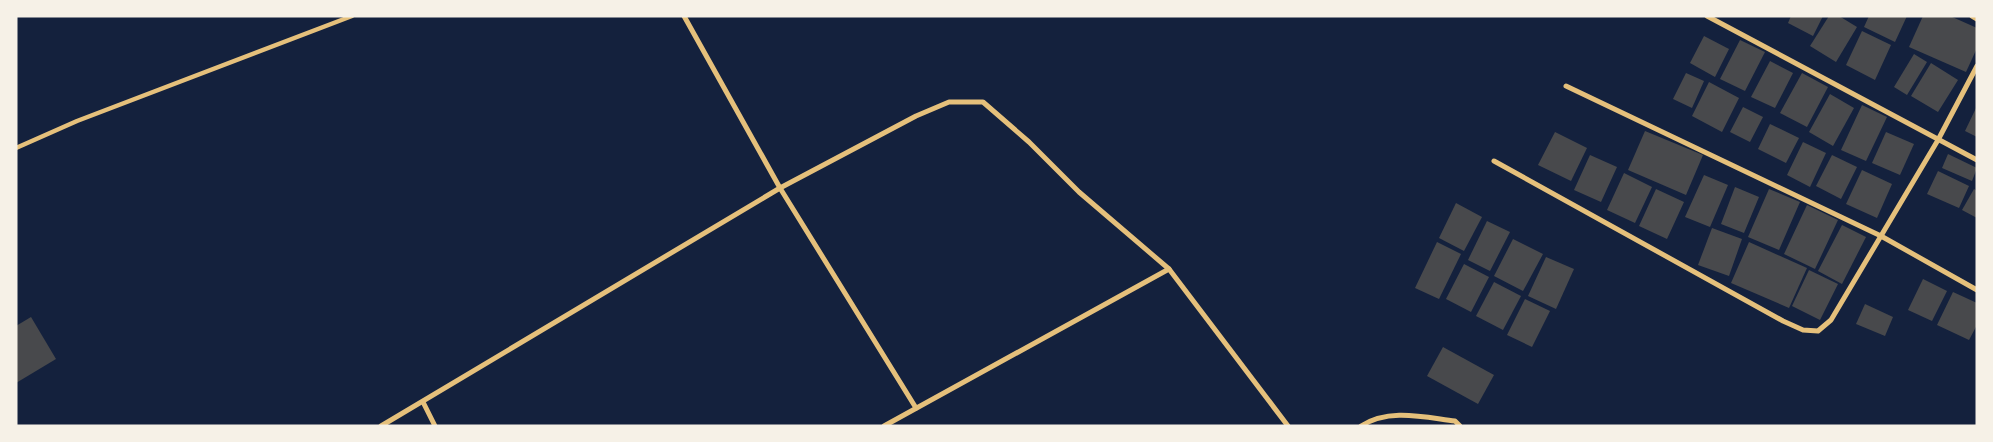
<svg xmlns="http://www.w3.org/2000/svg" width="1993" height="442" font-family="Poppins,sans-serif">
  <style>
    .building { fill: #48494c }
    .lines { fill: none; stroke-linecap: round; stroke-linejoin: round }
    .pedestrian { stroke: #e5c07b; stroke-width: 4.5 }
    .minor { stroke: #e5c07b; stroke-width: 5 }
  </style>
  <rect width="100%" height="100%" fill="#14213d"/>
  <g class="building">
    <polygon points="1791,16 1823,16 1813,36 1788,23"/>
    <polygon points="1829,16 1839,16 1857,27 1836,62 1810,46"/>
    <polygon points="1869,16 1907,16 1895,42 1864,27"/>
    <polygon points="1923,16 1950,16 1977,28 1977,48 1966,72 1909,47"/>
    <polygon points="1862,31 1891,45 1875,80 1846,65"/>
    <polygon points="1704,36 1729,49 1715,77 1690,63"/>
    <polygon points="1740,40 1765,52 1745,91 1720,79"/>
    <polygon points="1914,54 1927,62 1907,95 1894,87"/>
    <polygon points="1770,61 1793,73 1775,108 1751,97"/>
    <polygon points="1931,63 1958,80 1938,112 1911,96"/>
    <polygon points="1686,73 1704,81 1692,108 1673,99"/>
    <polygon points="1802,73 1828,87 1807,127 1780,113"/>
    <polygon points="1709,82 1739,98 1722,132 1692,116"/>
    <polygon points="1830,94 1854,108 1833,146 1809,132"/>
    <polygon points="1862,105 1887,117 1866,161 1841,150"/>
    <polygon points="1977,106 1977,137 1965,131"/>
    <polygon points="1743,107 1763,117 1750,142 1730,132"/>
    <polygon points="1770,124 1799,138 1786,163 1758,149"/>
    <polygon points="1645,131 1703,155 1686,195 1628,170"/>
    <polygon points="1555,132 1587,148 1571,181 1538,165"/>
    <polygon points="1886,132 1914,144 1900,175 1872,163"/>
    <polygon points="1803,142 1826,153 1810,187 1787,175"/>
    <polygon points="1948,154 1977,168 1972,181 1942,168"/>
    <polygon points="1590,155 1617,167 1601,202 1574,190"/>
    <polygon points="1832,155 1857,167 1841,199 1816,186"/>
    <polygon points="1862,170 1892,184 1877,218 1846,204"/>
    <polygon points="1938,171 1969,186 1959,208 1927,194"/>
    <polygon points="1624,173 1652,187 1635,223 1607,210"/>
    <polygon points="1704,175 1728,185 1710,227 1685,217"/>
    <polygon points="1735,187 1759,197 1744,233 1721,224"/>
    <polygon points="1656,189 1684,202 1667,239 1639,226"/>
    <polygon points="1769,189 1800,202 1779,250 1748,237"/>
    <polygon points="1974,189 1977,191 1977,218 1962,210"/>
    <polygon points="1456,203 1482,217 1464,251 1439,238"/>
    <polygon points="1807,205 1838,220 1815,269 1784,254"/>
    <polygon points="1487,221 1510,232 1490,271 1468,260"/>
    <polygon points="1842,225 1866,237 1842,284 1818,271"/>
    <polygon points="1712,228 1742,239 1729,276 1698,265"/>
    <polygon points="1513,239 1543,254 1523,291 1494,276"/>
    <polygon points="1437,242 1461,254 1439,299 1415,288"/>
    <polygon points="1749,242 1807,268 1789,308 1731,283"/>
    <polygon points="1546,257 1574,269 1556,309 1528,296"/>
    <polygon points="1464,264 1489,277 1471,312 1446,299"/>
    <polygon points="1809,270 1838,284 1820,320 1792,306"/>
    <polygon points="1923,279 1947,291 1932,321 1908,310"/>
    <polygon points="1494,282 1521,296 1503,330 1476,316"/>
    <polygon points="1953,292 1977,303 1977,325 1969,340 1937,325"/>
    <polygon points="1525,299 1550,311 1532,347 1507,335"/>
    <polygon points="1865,304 1893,317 1885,336 1856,324"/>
    <polygon points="31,317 56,359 16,383 16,326"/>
    <polygon points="1443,347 1494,375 1478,404 1427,376"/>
  </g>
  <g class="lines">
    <polyline class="pedestrian" points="16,148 77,121 352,16"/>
    <g class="minor">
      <polyline points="684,16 780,188 916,408"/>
      <polyline points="1707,16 1977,160"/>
      <polyline points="1972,16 1977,19"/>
      <polyline points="1566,86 1881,236 1977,290"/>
      <polyline points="1494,161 1783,321 1803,330 1818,331 1831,320 1938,140 1977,66"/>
      <polyline points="423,402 435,426"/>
      <polyline points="381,426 780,188 916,116 949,102 983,102 1029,142 1079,192 1169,269 1288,426"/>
      <polyline points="884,426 1169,269"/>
      <path d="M 1361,426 C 1389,408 1423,417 1455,421 L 1460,426"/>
    </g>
  </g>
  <rect width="1993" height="442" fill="none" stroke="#f6f1e7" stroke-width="35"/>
</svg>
